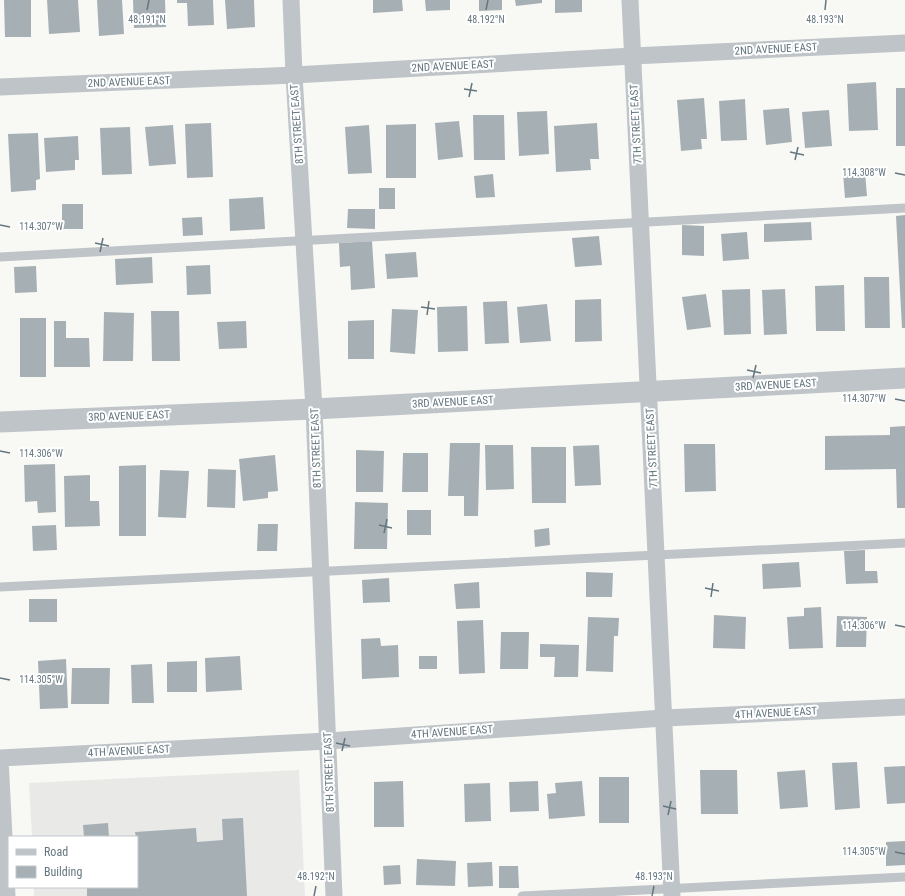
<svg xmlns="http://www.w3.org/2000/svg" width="905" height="896" font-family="'Roboto Condensed',sans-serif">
<rect width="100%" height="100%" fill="#f8f8f5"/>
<path fill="#e9e9e8" d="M299,770L305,896H34V887H137V837H32L29,783Z"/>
<g fill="#a6b0b4">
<path d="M4,0H31V37H5Z"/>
<path d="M47,0H78L80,32L49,34Z"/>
<path d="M97,0H122L124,34L99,36Z"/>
<path d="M133,0H165L166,27L134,28Z"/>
<path d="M177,0H213L214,25L188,26L187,3H177Z"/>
<path d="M225,0H254L255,27L227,29Z"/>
<path d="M373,0H402L403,11L373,13Z"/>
<path d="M425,0H450V10L426,11Z"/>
<path d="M479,0H502V10L479,11Z"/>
<path d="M515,0H542V3L516,6Z"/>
<path d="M555,0H582V12L555,13Z"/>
<path d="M876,82L878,130L849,131L847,84Z"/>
<rect x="896" y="88" width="9" height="58"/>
<path d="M704,98L707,139H701L702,149L681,151L677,100Z"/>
<path d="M745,99L747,140L721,141L719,101Z"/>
<path d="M789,108L792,142L766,145L763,110Z"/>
<path d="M829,110L832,146L805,148L802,112Z"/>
<path d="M547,111L549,154L519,156L517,112Z"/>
<path d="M473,115H504L505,160H474Z"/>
<path d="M459,121L463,157L438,160L435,123Z"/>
<path d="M211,123L213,177L187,178L185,124Z"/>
<path d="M597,123L599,159H590L591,170L556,172L554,126Z"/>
<path d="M416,124V178H386V125Z"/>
<path d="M173,125L176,164L149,166L145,127Z"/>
<path d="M369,125L372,173L348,174L345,127Z"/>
<path d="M130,127L132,174L102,175L100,128Z"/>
<path d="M38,133L40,179L36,180V190L11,192L8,134Z"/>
<path d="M78,136L79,160H75V170L46,172L44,138Z"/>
<path d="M865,172L867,196L845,198L843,173Z"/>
<path d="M493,174L495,197L476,198L474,176Z"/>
<rect x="379" y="188" width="16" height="21"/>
<path d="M263,197L265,229L230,231L229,199Z"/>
<rect x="62" y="204" width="21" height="25"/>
<path d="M348,209H375V229L347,228Z"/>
<path d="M905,215V328H902L896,216Z"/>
<path d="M202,217L203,235L183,236L182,218Z"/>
<path d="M811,222L812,240L764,242V224Z"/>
<path d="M682,225L704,226V256L682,255Z"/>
<path d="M747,232L749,259L723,261L721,234Z"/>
<path d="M599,236L602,265L575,267L572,238Z"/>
<path d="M372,241L375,288L351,290L350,266L340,267L339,243Z"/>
<path d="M416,252L418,277L387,279L385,254Z"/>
<path d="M152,257L153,283L116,285L115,259Z"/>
<path d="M210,265L211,294L187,295L186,266Z"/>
<path d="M36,266L37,292L15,293L14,267Z"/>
<path d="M864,277H889L890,328H865Z"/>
<path d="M844,285L845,331H816L815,286Z"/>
<path d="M750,289L751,334L724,335L722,290Z"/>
<path d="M785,289L787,334L764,335L762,290Z"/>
<path d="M706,294L711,327L687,330L682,297Z"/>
<path d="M601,299L602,341L575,342V300Z"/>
<path d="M507,301L509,343L485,344L483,302Z"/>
<path d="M547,304L551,341L520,343L517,307Z"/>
<path d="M467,306L468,351L438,352L437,307Z"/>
<path d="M392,309L418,310L415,354L390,352Z"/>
<path d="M151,311H179L180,361H152Z"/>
<path d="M104,312L134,313L133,361H103Z"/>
<rect x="20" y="318" width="26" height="59"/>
<path d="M374,320V359H348V321Z"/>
<path d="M54,321H66V338H89L90,367H54Z"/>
<path d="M246,321L247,348L219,349L217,322Z"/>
<path d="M905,426V508H897L896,469L825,470V436L890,435V427Z"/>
<path d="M450,443H480L478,516H464V496H448Z"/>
<path d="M684,444H715L716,491L685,492Z"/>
<path d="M485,445H513L514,489L486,490Z"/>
<path d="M599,445L601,485L575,486L573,446Z"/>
<path d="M531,447H566V503H532Z"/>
<path d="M356,450L384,451L383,492H356Z"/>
<path d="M403,453H428V492H402Z"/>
<path d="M275,455L278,491L268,492V498L243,501L239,459Z"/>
<path d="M55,464L56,512L38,513L37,501L25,502L24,465Z"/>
<path d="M146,465V536H119V466Z"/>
<path d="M208,469L236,470L235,508L207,507Z"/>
<path d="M160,470L189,471L186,518L158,517Z"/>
<path d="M90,475V501H99L100,526L65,527L64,476Z"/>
<path d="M355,502L388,503L387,549H354Z"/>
<rect x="407" y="510" width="24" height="25"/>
<path d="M258,524H278L277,551H257Z"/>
<path d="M56,525L57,550L33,551L32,526Z"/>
<path d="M549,528L550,545L535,547L534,530Z"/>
<path d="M865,550V571H877L878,583L846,584L844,551Z"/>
<path d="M799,562L801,587L763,589L762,564Z"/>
<path d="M586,572L613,573L612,597H586Z"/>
<path d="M389,578L390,602L363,603L362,580Z"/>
<path d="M479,582L480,608L456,609L454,584Z"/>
<rect x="29" y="599" width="28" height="23"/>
<path d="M821,607L823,648L789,649L787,617L804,616V608Z"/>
<path d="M714,615L746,617L745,649L713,648Z"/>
<path d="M837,616L867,617L866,647H836Z"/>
<path d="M588,617L619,618L618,636H614L613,672L586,671Z"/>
<path d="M483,620L485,673L459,674L457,621Z"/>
<path d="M501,632H529L528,669H500Z"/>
<path d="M380,638L381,646L398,645L399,677L362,679L361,639Z"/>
<path d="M540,644L579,645L578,677H554L555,657H540Z"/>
<path d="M240,656L242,690L206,692L205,658Z"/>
<rect x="419" y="656" width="18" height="13"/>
<path d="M66,659L68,708L40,709L38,661Z"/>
<path d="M197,661V692H167V662Z"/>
<path d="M152,664L154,703H132L131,665Z"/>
<path d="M72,668H110L109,704H71Z"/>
<path d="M857,762L860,808L835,810L832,763Z"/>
<path d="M905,766V803L887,804L884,767Z"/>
<path d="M700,770H737L738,814H701Z"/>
<path d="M805,770L808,807L780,809L777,772Z"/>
<rect x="599" y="777" width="30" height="46"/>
<path d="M403,781L404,827H374V782Z"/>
<path d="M538,781L539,811L510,812L509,782Z"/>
<path d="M582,781L585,816L549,819L547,794L556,793L555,783Z"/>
<path d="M490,783L491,821L465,822L464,784Z"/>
<path d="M243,818L247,896H87V887H137V837H136L135,832L196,828L197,842L223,840L222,819Z"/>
<path d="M108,823L109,837H84L83,825Z"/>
<path d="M905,841V865L886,866V842Z"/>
<path d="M417,859L456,861L455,886L416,885Z"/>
<path d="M492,862L493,886L468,887L467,863Z"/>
<path d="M400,865L401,884L384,885L383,866Z"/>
<path d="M499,866H518L519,888H499Z"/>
</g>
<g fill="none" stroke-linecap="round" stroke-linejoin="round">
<g stroke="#bec4c7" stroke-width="9">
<path d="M0,257L905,208"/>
<path d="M0,587L905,543"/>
<path d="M522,896L905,877"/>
</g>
<g stroke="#bec4c7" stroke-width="17">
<path d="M291,0L294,75L314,409L334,896"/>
<path d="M630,0L672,896"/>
<path d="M0,87L294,75L633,56L905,43"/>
<path d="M7,896L0,758L328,741L664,718L905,707"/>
</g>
<path stroke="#bec4c7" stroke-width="21" d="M0,422L314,409L905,378"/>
</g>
<path fill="none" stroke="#64767f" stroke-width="1.5" d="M147,10L149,0M486,10L488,0M825,10L826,0M464,89L477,91M469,97L472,83M790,152L804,155M795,160L798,147M895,173L905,175M0,225L10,227M95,243L109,246M100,252L103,238M421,307L435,309M427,315L429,301M747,370L761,373M753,378L756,365M895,399L905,401M0,451L10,453M379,525L392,528M384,533L387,519M705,588L719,591M711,597L713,583M895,625L905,627M0,678L10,680M336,743L350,746M342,751L345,738M663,806L676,809M668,815L671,801M895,852L905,854M314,896L316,886M652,896L654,886"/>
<g text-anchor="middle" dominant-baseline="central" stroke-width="4" stroke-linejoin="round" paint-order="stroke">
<g font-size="11" fill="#64767f" stroke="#fff">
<text transform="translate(776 49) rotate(-3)">2ND AVENUE EAST</text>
<text transform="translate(453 66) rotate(-3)">2ND AVENUE EAST</text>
<text transform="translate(129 82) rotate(-2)">2ND AVENUE EAST</text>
<text transform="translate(297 124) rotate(-94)">8TH STREET EAST</text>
<text transform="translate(636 124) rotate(-93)">7TH STREET EAST</text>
<text transform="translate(776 385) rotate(-3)">3RD AVENUE EAST</text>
<text transform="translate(453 402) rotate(-3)">3RD AVENUE EAST</text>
<text transform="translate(129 416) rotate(-2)">3RD AVENUE EAST</text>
<text transform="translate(316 448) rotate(-92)">8TH STREET EAST</text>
<text transform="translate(652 448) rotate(-93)">7TH STREET EAST</text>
<text transform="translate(776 713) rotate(-3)">4TH AVENUE EAST</text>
<text transform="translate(452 732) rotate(-4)">4TH AVENUE EAST</text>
<text transform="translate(129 751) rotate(-3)">4TH AVENUE EAST</text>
<text transform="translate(329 772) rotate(-92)">8TH STREET EAST</text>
</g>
</g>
<g font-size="10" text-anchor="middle" fill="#64767f" stroke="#fff" stroke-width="4" stroke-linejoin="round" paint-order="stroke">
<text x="147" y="23">48.191°N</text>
<text x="486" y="23">48.192°N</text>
<text x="825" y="23">48.193°N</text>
<text x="864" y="176">114.308°W</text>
<text x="41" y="230">114.307°W</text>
<text x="864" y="402">114.307°W</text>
<text x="41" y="457">114.306°W</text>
<text x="864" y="629">114.306°W</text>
<text x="41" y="683">114.305°W</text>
<text x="864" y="855">114.305°W</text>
<text x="316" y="880">48.192°N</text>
<text x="654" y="880">48.193°N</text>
</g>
<rect x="8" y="836" width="130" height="52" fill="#ffffff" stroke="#c1c8cc"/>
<rect x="16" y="849" width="20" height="6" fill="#bec4c7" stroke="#c1c8cc"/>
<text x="44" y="856" font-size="12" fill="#64767f">Road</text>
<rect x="16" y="866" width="20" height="12" fill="#a6b0b4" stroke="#c1c8cc"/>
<text x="44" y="876" font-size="12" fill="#64767f">Building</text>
</svg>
